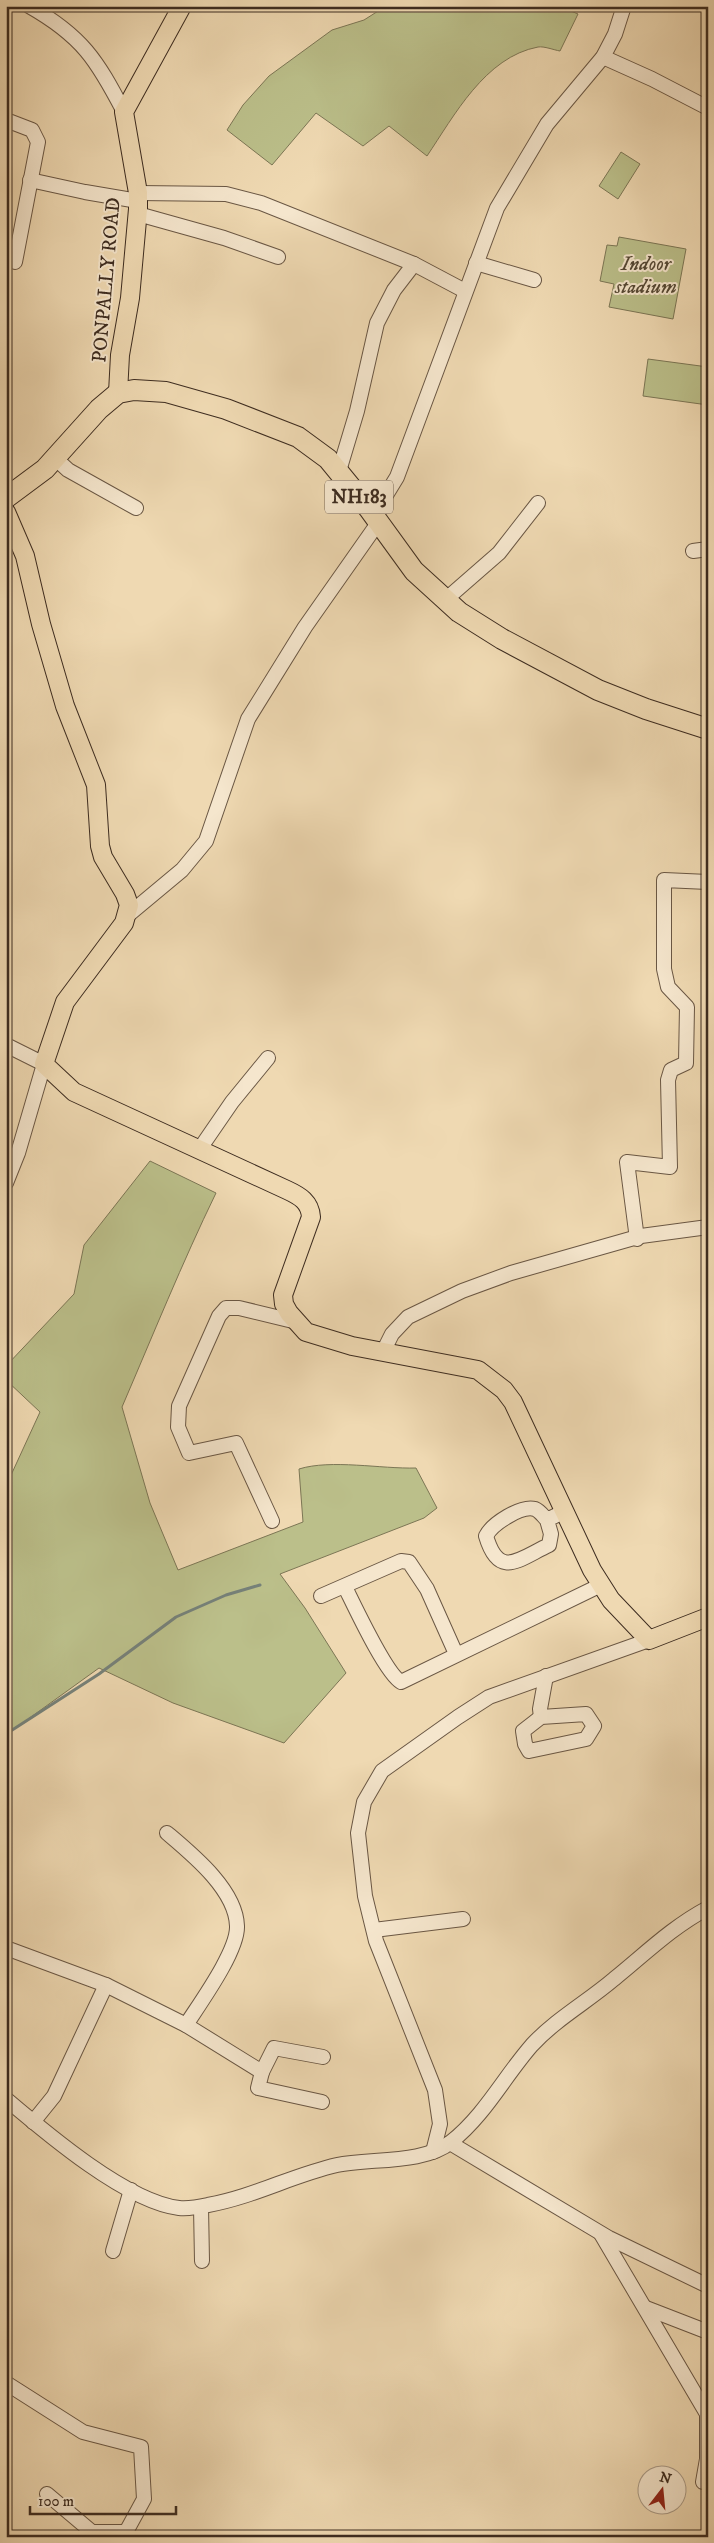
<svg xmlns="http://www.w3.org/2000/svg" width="714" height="2543" font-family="'IM FELL DW Pica',serif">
<rect width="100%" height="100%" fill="#efd9b2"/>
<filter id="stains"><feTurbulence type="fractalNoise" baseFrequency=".004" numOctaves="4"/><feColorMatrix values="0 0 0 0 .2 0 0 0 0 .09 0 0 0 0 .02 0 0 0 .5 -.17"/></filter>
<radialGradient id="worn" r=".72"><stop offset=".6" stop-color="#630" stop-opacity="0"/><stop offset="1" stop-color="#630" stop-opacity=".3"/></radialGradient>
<g fill="#bbbf8a" stroke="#7c7655">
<path d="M386,6H559L578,14L560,51C554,50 544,46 538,47C485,57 454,116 427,156L389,126L363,146L316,113L272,165L227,130L243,105L269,76L332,30L364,20Z"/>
<path d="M621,152L640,164L618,199L599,186Z"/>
<path d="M619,237L686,249L673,319L609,307L614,284L600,281L607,245L617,246Z"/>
<path d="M648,359L708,367V405L643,396Z"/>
<path d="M150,1161L216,1193C182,1263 153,1335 122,1407L150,1503L178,1570L303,1522L299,1469C331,1459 381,1469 416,1468L437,1508L424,1518L280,1574L305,1608L346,1673L284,1743L173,1703L99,1668L6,1735V1486L40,1412L6,1380V1366L74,1294L84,1245Z"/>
</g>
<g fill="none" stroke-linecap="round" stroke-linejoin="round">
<path stroke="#768179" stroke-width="3" d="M6,1734L99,1674L176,1617L226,1595L260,1585"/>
<defs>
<g id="minor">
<path d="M29,6C82,36 97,60 124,112"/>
<path d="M603,57L652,79L708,108"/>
<path d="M6,120L32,130L38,142L15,262"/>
<path d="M30,180L85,192L138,201"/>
<path d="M138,193L226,194L261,203L414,264L465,291"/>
<path d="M138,214L224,238L278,257"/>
<path d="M476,263L534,280"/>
<path d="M56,459L68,470L136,508"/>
<path d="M339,471L357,411L377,323L394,290L414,264"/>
<path d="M369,509L386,495L397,477L497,208L547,124L603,57L615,34L624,6"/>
<path d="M693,551L708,549"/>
<path d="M444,601L499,553L538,503"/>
<path d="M128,915L182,870L206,841L248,719L305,627L378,523"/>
<path d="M6,1045L44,1064L18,1153L6,1183"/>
<path d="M199,1150L232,1102L268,1058"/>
<path d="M637,1239L627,1162L670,1167L668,1080L671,1070L686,1063L687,1007L668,987L664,969V880L708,882"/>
<path d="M383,1352L392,1334L408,1317L462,1291L511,1273L641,1236L708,1227"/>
<path d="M547,1520C543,1516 540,1511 535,1509C521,1505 492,1524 486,1536C499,1580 519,1559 549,1545L551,1534L547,1520L563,1512"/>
<path d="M272,1521L236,1443L189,1453L178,1427L179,1406L219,1316L226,1308H239L297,1322"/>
<path d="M345,1587C354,1605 386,1674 401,1682L601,1585"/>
<path d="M321,1596L401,1561L409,1562L427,1589L456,1654"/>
<path d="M586,1714L594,1726L586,1739L529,1751L525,1744L523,1731L541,1717Z"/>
<path d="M541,1717L540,1709L546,1676"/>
<path d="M374,1930L463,1919"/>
<path d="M6,1948L106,1985"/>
<path d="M186,2025L262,2072L274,2048L323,2057"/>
<path d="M262,2072L258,2088L322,2102"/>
<path d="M6,2099C46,2133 127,2202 179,2208C189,2209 199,2207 208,2205C253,2197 293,2175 337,2165C371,2158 424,2164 451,2142C485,2115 504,2077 532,2045C556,2019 587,2002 614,1979C645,1954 672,1927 708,1908"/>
<path d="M33,2122L54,2096L106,1985L186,2025C200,2003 238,1951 237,1926C236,1890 193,1855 167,1833"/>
<path d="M450,2143L609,2238L708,2286"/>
<path d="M433,2152L440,2124L435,2090L376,1941L365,1896L358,1833L364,1802L382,1771L458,1717L489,1697L649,1640"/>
<path d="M201,2207L202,2261"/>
<path d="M601,2234L707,2414V2459L703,2482L708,2483"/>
<path d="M113,2251L131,2190"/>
<path d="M646,2308L708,2332"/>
<path d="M6,2383L83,2432L141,2447L144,2499L126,2532H92L47,2494"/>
</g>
<g id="major">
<path d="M118,393L120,355L130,298L138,209V193L124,112L182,6"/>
<path d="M6,512L25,556L41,624L65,706L96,785L100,846L103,857L125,894L129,905L124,923L65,1002L44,1064L74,1092L287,1190C300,1196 310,1202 311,1217L283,1295L284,1304L289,1313L306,1332L352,1346L478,1370L504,1390L513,1402L592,1570L611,1600L649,1640L708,1617"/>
</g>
<path id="highway" d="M6,498L45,469L99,409L118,393L134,390L166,392L226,409L298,437L328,459L369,509L414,571L459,612L502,639L598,690L646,709L708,729"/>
</defs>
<use href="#minor" stroke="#6a5744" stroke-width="16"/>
<use href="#major" stroke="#3d2c20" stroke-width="20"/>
<use href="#highway" stroke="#3d2c20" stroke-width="22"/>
<use href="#minor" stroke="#f5e6cd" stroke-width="14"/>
<use href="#major" stroke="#efd9b2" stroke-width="18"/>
<use href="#highway" stroke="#efd9b2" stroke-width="20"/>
</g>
<g text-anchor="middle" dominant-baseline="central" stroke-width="4" stroke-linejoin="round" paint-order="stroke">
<rect fill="#f5e6cd" stroke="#746454" stroke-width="1" x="325" y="480.5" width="68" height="33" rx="4"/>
<g font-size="19" font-weight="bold" fill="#3d2c20">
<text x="359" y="497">NH183</text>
</g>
<g font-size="20" font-style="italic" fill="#564935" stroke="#f5e6cd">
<text x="646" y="264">Indoor<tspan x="646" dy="23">stadium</tspan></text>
</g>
<g font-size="20" fill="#3d2c20" stroke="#f5e6cd">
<text transform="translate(107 280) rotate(-85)">PONPALLY ROAD</text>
</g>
</g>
<rect width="714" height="2543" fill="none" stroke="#efd9b2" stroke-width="25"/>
<rect x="8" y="8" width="699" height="2528" fill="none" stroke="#3d2c20" stroke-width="2.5"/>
<rect x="12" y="12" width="689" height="2518" fill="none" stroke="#3d2c20"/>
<g transform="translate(662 2490) rotate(16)"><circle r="24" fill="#f5e6cd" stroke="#ab9c88"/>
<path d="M0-4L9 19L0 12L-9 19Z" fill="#8f2418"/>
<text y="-8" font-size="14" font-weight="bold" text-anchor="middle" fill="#3d2c20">N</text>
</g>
<path d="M30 2506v8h146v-8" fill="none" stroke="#3d2c20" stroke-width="2.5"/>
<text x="38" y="2506" font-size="15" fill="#3d2c20" stroke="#f5e6cd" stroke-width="4" paint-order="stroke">100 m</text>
<rect width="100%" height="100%" filter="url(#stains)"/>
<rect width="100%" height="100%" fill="url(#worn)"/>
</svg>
